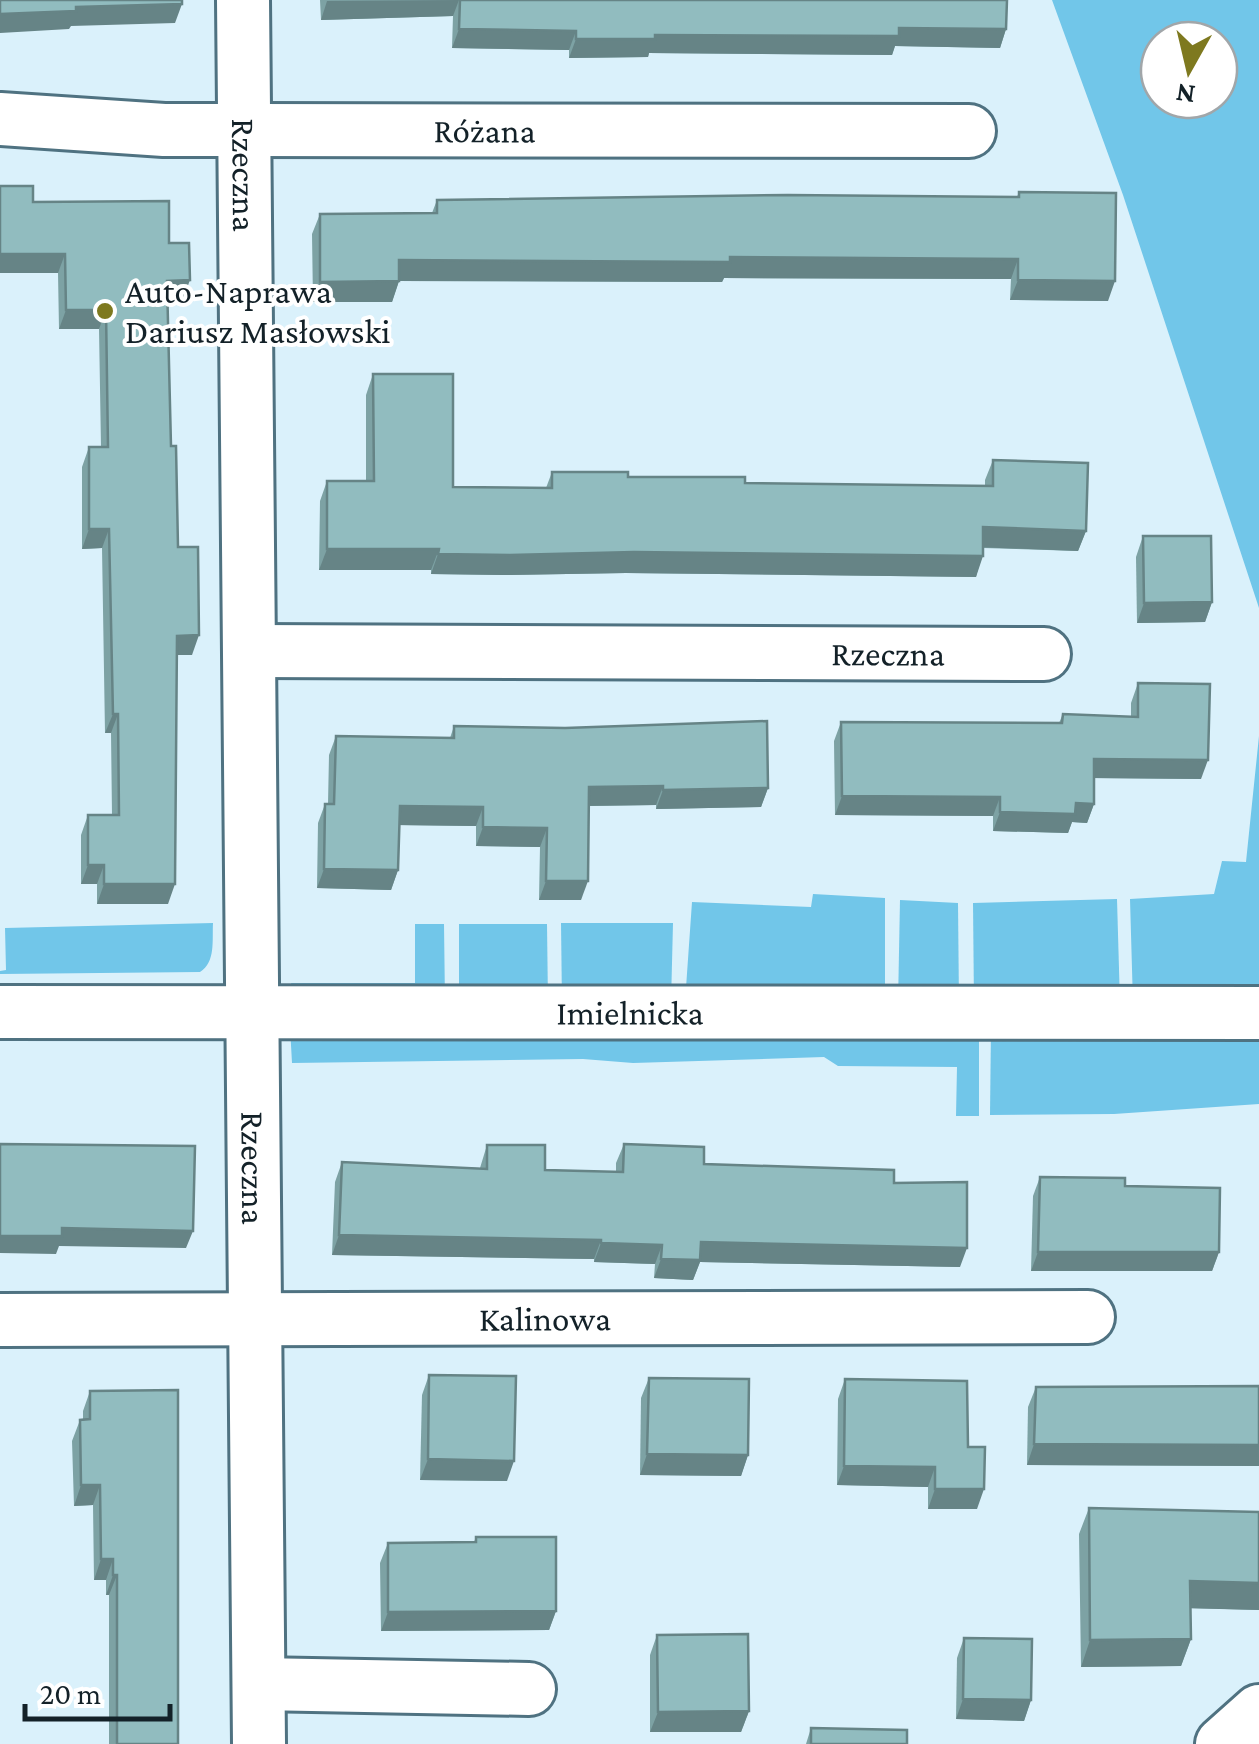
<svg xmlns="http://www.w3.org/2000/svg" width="1259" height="1744" font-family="'Crimson Pro',serif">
<rect width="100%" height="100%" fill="#daf1fb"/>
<g fill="#71c6e9" fill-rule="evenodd">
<path d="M1052,0H1259V608L1123,195ZM1159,40H1219V100H1159Z"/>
<path d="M1259,736V1001L1133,1004L1130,899L1214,894L1222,861L1246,862Z"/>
<path d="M813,894L885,898V1005L685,1002L692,902L811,907Z"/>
<path d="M1117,899L1120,1004L974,1005L973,903Z"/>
<path d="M900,900L958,903L959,1005L898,1004Z"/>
<path d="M213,923C212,940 216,962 200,972L0,974V971L6,970L5,928Z"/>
<path d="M561,923H673L671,1003L562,1004Z"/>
<path d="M415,924H444L445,1003L293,990L291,983H415Z"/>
<path d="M459,924H547L548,1004L459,1005Z"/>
<path d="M1259,1026V1104L1114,1114L990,1115L991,1028Z"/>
<path d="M290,1027L979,1028V1116H956L957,1067L838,1066L824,1057L633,1063L583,1059L292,1063Z"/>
</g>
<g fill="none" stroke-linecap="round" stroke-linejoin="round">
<defs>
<g id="street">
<path id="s1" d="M243,0L259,1744"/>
<path id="s2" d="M0,119L164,130L969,131"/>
<path id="s3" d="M250,651L1044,654"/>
<path id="s4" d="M0,1012L1259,1013"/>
<path id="s5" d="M0,1320L1088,1317"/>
<path d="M259,1684L529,1689"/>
<path d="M1222,1744L1259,1711"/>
</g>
</defs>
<use href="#street" stroke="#4f7281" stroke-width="58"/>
<use href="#street" stroke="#fff" stroke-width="52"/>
</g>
<g fill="#7da2a4">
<path d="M320,0H1007L1006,29L1000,48L895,46L892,55L649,53L648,57L569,58V50L452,48L453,16L321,20Z"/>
<path d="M0,186L33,202L169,243L183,299L167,300L171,446L178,547L192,655H177L168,904H97V884H81V835L88,815H112L111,733H105L102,548L82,549V467L89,447H101L99,329H59L58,273H0Z"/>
<path d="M1019,192L1108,301L1010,300L1011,279L724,278L722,282L399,281L392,302H313L312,234L320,214L432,213L437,200L1017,197Z"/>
<path d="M373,374L453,487L546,488L552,472L745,483L985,486V480L993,460L1086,531L1078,551L983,548L976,577L626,573L503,575L431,574V570H319L320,501L327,481H366V395Z"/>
<path d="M1143,536L1212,602L1205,622L1137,623L1136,557Z"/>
<path d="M1138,683L1201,779L1094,778V804L1087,823L1072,822L1068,833L993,831V816L835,815L834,741L841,722L1059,723L1063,714L1131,717V703Z"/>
<path d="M454,726L768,788L761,807L656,809V805L588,806L581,900H539L540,847L476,846V826L399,825L398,870L391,890L317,888L318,823L325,804H328L329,755L336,736L450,738Z"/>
<path d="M624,1144L704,1164L894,1183L960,1267L700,1262L693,1280L654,1278L655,1264L594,1262V1259L332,1255L335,1182L342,1162L480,1168L487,1145L545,1170L616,1172V1163Z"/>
<path d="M1040,1177L1219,1252L1212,1271H1031L1033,1196Z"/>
<path d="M429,1375L507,1481L420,1480L422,1395Z"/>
<path d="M649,1378L748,1455L741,1476L640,1475L641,1398Z"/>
<path d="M845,1379L968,1447L977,1509H928V1487L837,1485L838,1399Z"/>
<path d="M1259,1386V1466L1027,1465L1028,1407L1036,1387Z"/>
<path d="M90,1391L178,1744H109V1595H106V1580H94L93,1505L74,1506L72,1441L80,1420H83V1411Z"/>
<path d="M1089,1508L1259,1512V1610L1190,1608L1191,1639L1181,1666L1081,1667L1079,1534Z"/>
<path d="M476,1537L556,1611L549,1630L381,1631L380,1563L388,1543L474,1542Z"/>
<path d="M657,1635L749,1711L741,1732H650V1655Z"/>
<path d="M964,1638L1031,1700L1024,1721L956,1719L957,1658Z"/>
<path d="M811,1728L907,1744H806Z"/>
</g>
<g fill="#668486">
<path d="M459,0L453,16L321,20L327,1Z"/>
<path d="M182,4L175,23L71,26L69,29L0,33V14L76,7Z"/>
<path d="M899,28L1006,29L1000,48L895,46L892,55L649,53L648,57L569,58L576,39L655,35Z"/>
<path d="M459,29L576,31L569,50L452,48Z"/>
<path d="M0,254H65L58,273H0Z"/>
<path d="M730,257L1018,259L1011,279L724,278L722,282L392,281L399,260Z"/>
<path d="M190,280L183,299L160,300L167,281Z"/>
<path d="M1018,280L1115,281L1108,301L1010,300Z"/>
<path d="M399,281L392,302H313L320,282Z"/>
<path d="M66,310H106L99,329H59Z"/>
<path d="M983,527L1086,531L1078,551L975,547Z"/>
<path d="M89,529H109L102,548L82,549Z"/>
<path d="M327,549H439L431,570H319Z"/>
<path d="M634,552L983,556L976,577L626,573L503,575L431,574L438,554Z"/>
<path d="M1212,602L1205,622L1137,623L1144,603Z"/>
<path d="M199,635L192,655H170L177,636Z"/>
<path d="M113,714H118L111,733H105Z"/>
<path d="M1094,759L1208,760L1201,779L1088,778Z"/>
<path d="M663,786L656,805L582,806L589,787Z"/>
<path d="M768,788L761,807L656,809L663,790Z"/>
<path d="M842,796L1000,797L993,816L835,815Z"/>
<path d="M1076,803L1094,804L1087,823L1072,822L1068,833L993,831L1000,812Z"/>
<path d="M400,806L483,807L476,826L393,825Z"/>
<path d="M483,827L547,828L540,847L476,846Z"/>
<path d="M88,865H104L97,884H81Z"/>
<path d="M324,869L398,870L391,890L317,888Z"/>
<path d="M546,881H588L581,900H539Z"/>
<path d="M104,884H175L168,904H97Z"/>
<path d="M62,1228L193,1231L186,1248L59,1246L56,1254L0,1253V1236Z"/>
<path d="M339,1235L601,1240L594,1259L332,1255Z"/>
<path d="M701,1242L967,1248L960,1267L700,1262L693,1280L654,1278L661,1259Z"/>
<path d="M601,1243L662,1245L655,1264L594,1262Z"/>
<path d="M1038,1252H1219L1212,1271H1031Z"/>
<path d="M1034,1444L1259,1445V1466L1027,1465Z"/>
<path d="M647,1454L748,1455L741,1476L640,1475Z"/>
<path d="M428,1459L514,1461L507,1481L420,1480Z"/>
<path d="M844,1466L935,1467L928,1487L837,1485Z"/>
<path d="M81,1485H100L93,1505L74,1506Z"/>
<path d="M935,1489H984L977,1509H928Z"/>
<path d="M101,1559H113L106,1580H94Z"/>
<path d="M113,1575H117L109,1595H106Z"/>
<path d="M1190,1581L1259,1583V1610L1180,1608Z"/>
<path d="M556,1611L549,1630L381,1631L388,1612Z"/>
<path d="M1191,1639L1181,1666L1081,1667L1090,1640Z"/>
<path d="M963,1699L1031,1700L1024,1721L956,1719Z"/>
<path d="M749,1711L741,1732H650L658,1712Z"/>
</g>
<g fill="#91bcbf" stroke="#668486" stroke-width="2.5">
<path d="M0,0H182V4L76,7V11L0,14Z"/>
<path d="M460,0H1007L1006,29L899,28V36L655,35V39H576V31L459,29Z"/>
<path d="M0,186H33V202L169,201V243H189L190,280L167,281L171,446H176L178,547H198L199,635L177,636L175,884H104V865H88V815H119L118,714H113L109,529H89V447H108L106,310H66L65,254H0Z"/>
<path d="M1019,192L1116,193L1115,281L1018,280V259L730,257V262L399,260V281L320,282V214L437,213V200L788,195L1019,197Z"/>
<path d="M373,374H453V487L552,488V472H628V477H745V483L993,486V460L1088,463L1086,531L983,527V556L634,552L510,555L438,554L439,549H327V481H374Z"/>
<path d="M1143,536H1211L1212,602L1144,603Z"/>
<path d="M1138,683L1210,684L1208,760L1094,759V804L1076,803L1075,814L1000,812V797L842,796L841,722L1062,723L1063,714L1138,717Z"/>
<path d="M767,721L768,788L663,790V786L589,787L588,881H546L547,828L483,827V807L400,806L398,870L324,869L325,804H334L336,736L454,738V726L565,728Z"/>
<path d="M0,1144L195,1146L193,1231L62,1228V1236H0Z"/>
<path d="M624,1144L704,1147V1164L894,1170V1183L967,1182V1248L701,1242L700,1260L661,1259L662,1245L601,1243V1240L339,1235L342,1162L487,1169V1145H545V1170L623,1172Z"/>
<path d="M1040,1177L1125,1178V1186L1220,1188L1219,1252H1038Z"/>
<path d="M429,1375L516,1376L514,1461L428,1459Z"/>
<path d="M649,1378L749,1379L748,1455L647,1454Z"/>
<path d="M845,1379L967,1381L968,1447H985L984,1489H935V1467L844,1466Z"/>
<path d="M1259,1386V1445L1034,1444L1036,1387Z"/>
<path d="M178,1390V1744H117V1575H113V1559H101L100,1485H81L80,1420L90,1419V1391Z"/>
<path d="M1089,1508L1259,1512V1583L1190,1581L1191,1639L1090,1640Z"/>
<path d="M476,1537H556V1611L388,1612V1543L476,1542Z"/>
<path d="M748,1634L749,1711L658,1712L657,1635Z"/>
<path d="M964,1638L1032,1639L1031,1700L963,1699Z"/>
<path d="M811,1728L907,1730V1744H811Z"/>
</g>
<circle fill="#7e791f" stroke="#fff" stroke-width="4" cx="105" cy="311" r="10"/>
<g text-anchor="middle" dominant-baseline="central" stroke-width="8" stroke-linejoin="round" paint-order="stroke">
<g font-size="35" fill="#132128" stroke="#fff">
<text stroke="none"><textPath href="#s2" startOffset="485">Różana</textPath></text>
<text stroke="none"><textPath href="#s1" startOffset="175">Rzeczna</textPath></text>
<text stroke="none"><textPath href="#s3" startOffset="638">Rzeczna</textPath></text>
<text stroke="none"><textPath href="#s4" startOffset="630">Imielnicka</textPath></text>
<text stroke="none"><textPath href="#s1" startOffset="1168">Rzeczna</textPath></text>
<text stroke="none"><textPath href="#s5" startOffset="545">Kalinowa</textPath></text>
</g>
<g font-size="35" fill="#132128" stroke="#fff" text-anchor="start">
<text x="125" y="291">Auto-Naprawa<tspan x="125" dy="40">Dariusz Masłowski</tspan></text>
</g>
</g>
<g transform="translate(1189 70) rotate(188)"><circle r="48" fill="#ffffff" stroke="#a1a6a9" stroke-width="2.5"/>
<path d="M0-8L18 38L0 25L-18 38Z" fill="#7e791f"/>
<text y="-15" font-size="28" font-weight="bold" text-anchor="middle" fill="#132128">N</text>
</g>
<path d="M25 1704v15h145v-15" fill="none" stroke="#132128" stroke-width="5"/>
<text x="40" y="1704" font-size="30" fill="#132128" stroke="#ffffff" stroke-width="8" paint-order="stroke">20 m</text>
</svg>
